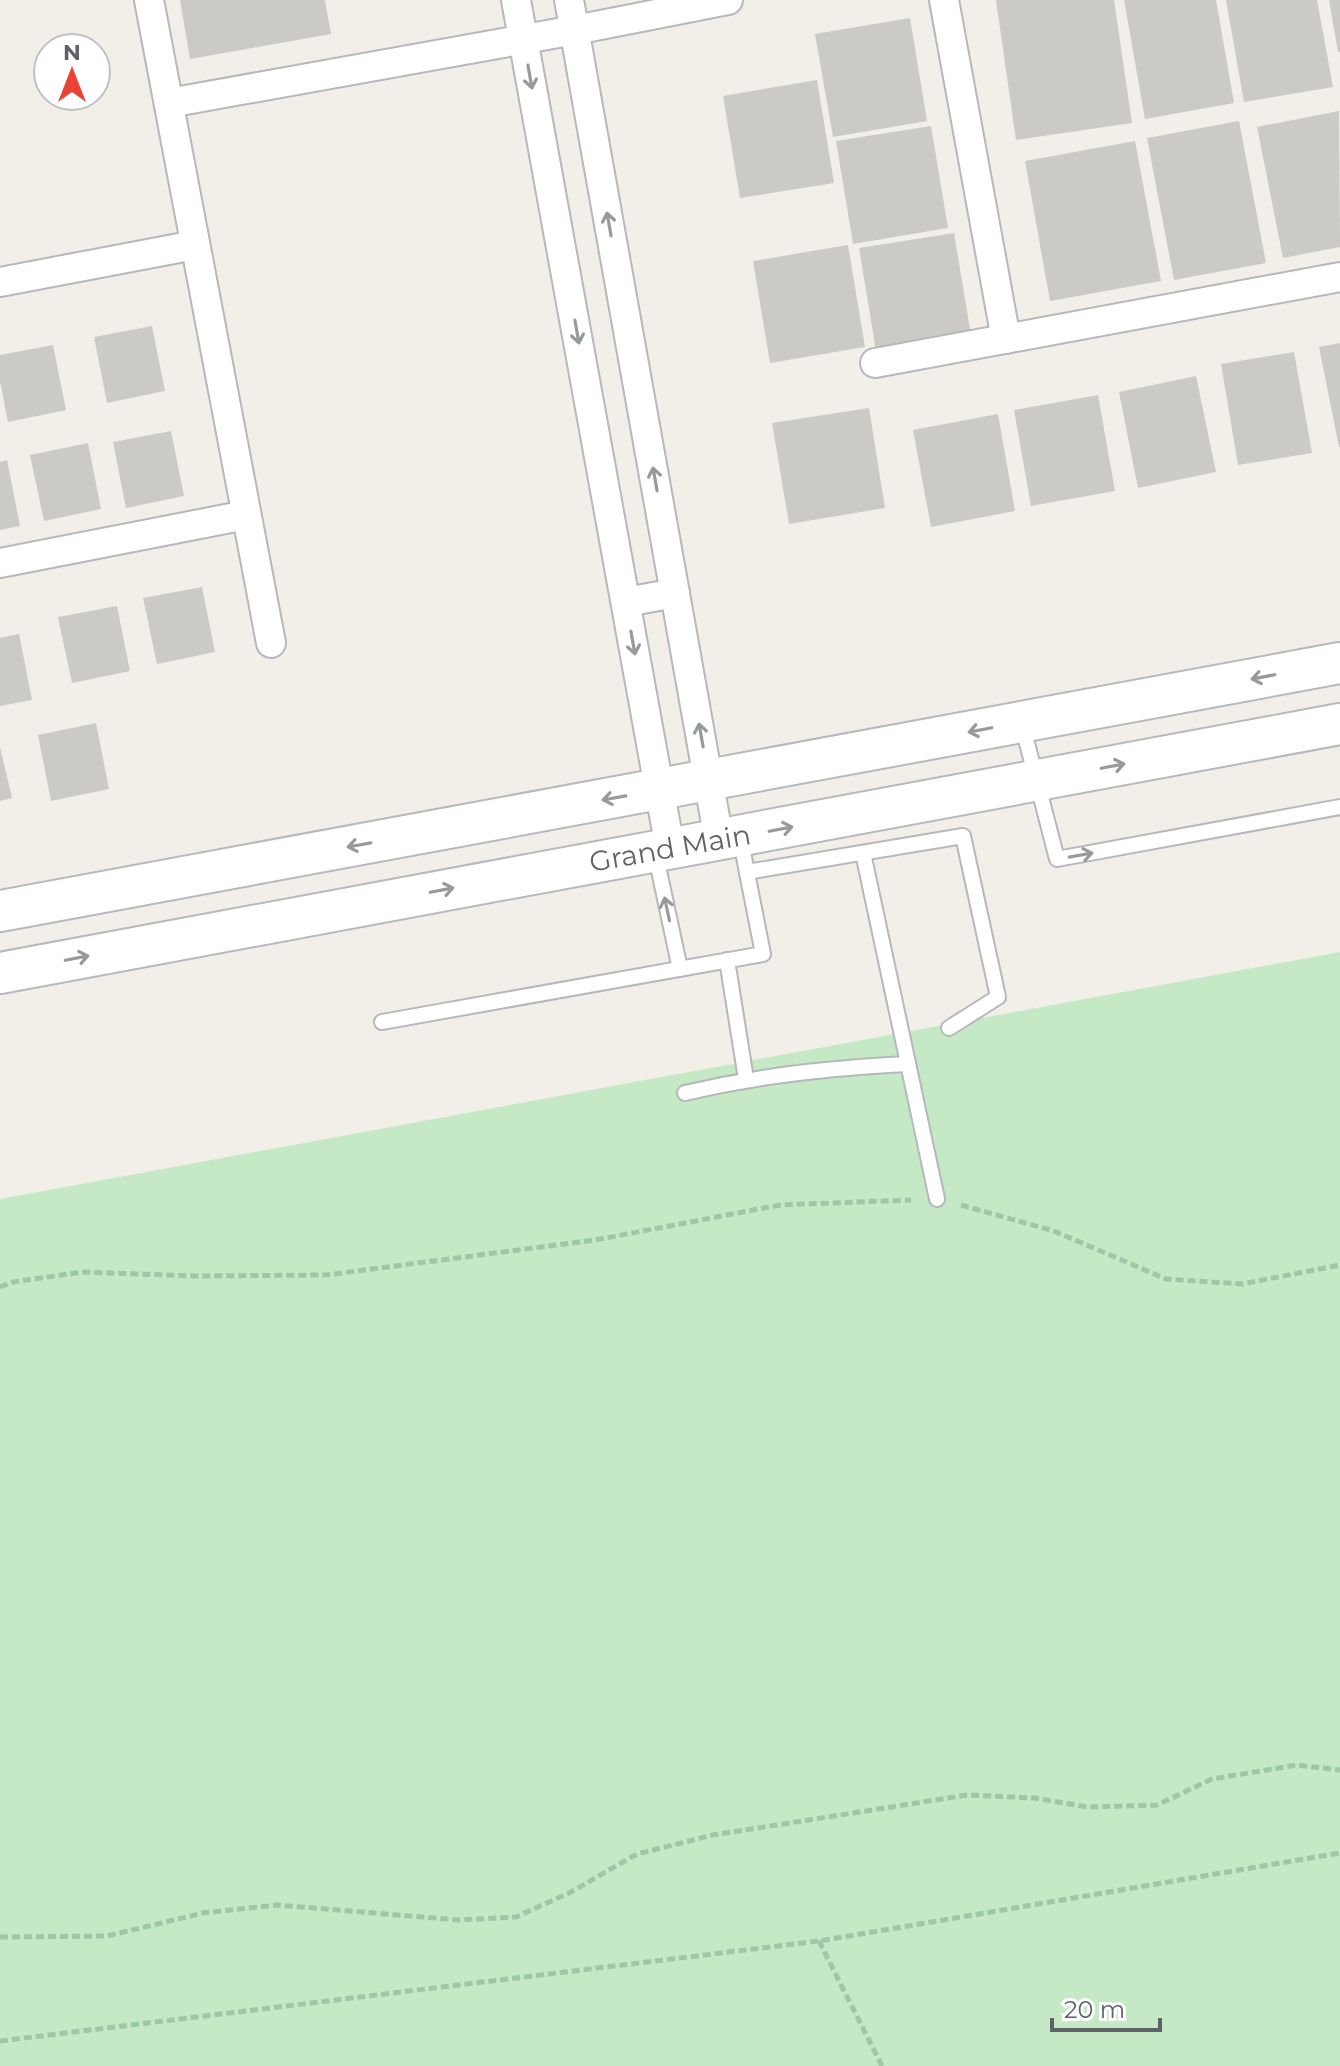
<svg xmlns="http://www.w3.org/2000/svg" width="1340" height="2066" font-family="Montserrat,sans-serif">
<rect width="100%" height="100%" fill="#f1efe8"/>
<path fill="#c5e8c5" d="M1340,952V2066H0V1199Z"/>
<g fill="#cccac5">
<path d="M180,0H325L331,34L190,59Z"/>
<path d="M996,0H1114L1132,123L1016,140Z"/>
<path d="M1124,0H1216L1234,103L1145,119Z"/>
<path d="M1226,0H1317L1333,87L1244,102Z"/>
<path d="M1329,0H1340V52H1338Z"/>
<path d="M910,18L927,121L833,137L815,34Z"/>
<path d="M817,80L834,183L740,198L723,96Z"/>
<path d="M1339,111L1340,247L1283,258L1257,127Z"/>
<path d="M1239,121L1266,263L1174,280L1147,138Z"/>
<path d="M931,126L948,228L853,244L836,141Z"/>
<path d="M1135,141L1161,281L1050,301L1025,161Z"/>
<path d="M954,233L971,335L876,351L859,248Z"/>
<path d="M848,245L865,347L770,363L753,261Z"/>
<path d="M152,326L165,391L107,403L94,337Z"/>
<path d="M1340,343V447H1339L1319,347Z"/>
<path d="M53,345L66,410L8,422L0,381V355Z"/>
<path d="M1294,352L1312,453L1238,465L1221,364Z"/>
<path d="M1196,376L1216,472L1138,488L1119,392Z"/>
<path d="M1098,395L1115,491L1031,506L1014,410Z"/>
<path d="M869,408L885,508L789,524L772,423Z"/>
<path d="M998,414L1015,511L931,527L913,430Z"/>
<path d="M171,431L184,496L126,508L113,442Z"/>
<path d="M88,443L101,509L44,521L30,455Z"/>
<path d="M7,460L20,526L0,530V462Z"/>
<path d="M202,587L215,652L157,664L143,598Z"/>
<path d="M117,606L130,671L72,683L58,617Z"/>
<path d="M19,634L32,700L0,706V638Z"/>
<path d="M96,723L109,789L51,801L38,735Z"/>
<path d="M0,747L12,798L0,801Z"/>
</g>
<g fill="none" stroke-linecap="round" stroke-linejoin="round">
<defs>
<g id="lane">
<path d="M1022,724L1057,859L1340,807"/>
<path d="M655,852L680,969"/>
<path d="M863,853L937,1199"/>
<path d="M747,872L963,836L998,997L949,1028"/>
<path d="M727,960L746,1079"/>
<path d="M382,1022L763,954L740,837"/>
<path d="M685,1093C762,1075 830,1068 908,1064"/>
</g>
<g id="street">
<path d="M149,0L271,643"/>
<path d="M516,0L670,848"/>
<path d="M569,0L719,840"/>
<path d="M944,0L1006,339"/>
<path d="M169,103L575,30L728,0"/>
<path d="M0,282L195,245"/>
<path d="M875,363L1340,277"/>
<path d="M0,563L246,515"/>
<path d="M626,602L675,593"/>
</g>
<g id="secondary">
<path d="M0,911L1340,663"/>
<path d="M0,973L1340,724"/>
</g>
</defs>
<use href="#lane" stroke="#b5b8bc" stroke-width="18"/>
<use href="#street" stroke="#b5b8bc" stroke-width="32"/>
<use href="#secondary" stroke="#b6babf" stroke-width="44"/>
<g stroke="#9cc7a9" stroke-width="5" stroke-dasharray="8 4" stroke-linecap="butt">
<path d="M961,1205L1054,1231L1166,1279L1242,1284L1340,1265"/>
<path d="M0,1287L13,1282L82,1272L194,1276L326,1275L595,1240L780,1205L911,1200"/>
<path d="M0,1937L107,1936L203,1913L277,1905L459,1920L516,1917L569,1893L637,1854L713,1835L967,1795L1035,1798L1087,1807L1157,1805L1212,1779L1297,1765L1340,1770"/>
<path d="M819,1941L882,2066"/>
<path d="M0,2041L819,1941L1340,1853"/>
</g>
<use href="#lane" stroke="#fff" stroke-width="14"/>
<use href="#street" stroke="#fff" stroke-width="28"/>
<use href="#secondary" stroke="#fff" stroke-width="40"/>
</g>
<defs><path id="oneway-shaft" d="M-6 0H5M1.5-3L5.5 0L1.5 3" fill="none" stroke-width="1.6" stroke-linecap="round" stroke-linejoin="round" transform="scale(2)"/></defs>
<g stroke="#979a9d">
<use href="#oneway-shaft" transform="translate(530 77) rotate(80)"/>
<use href="#oneway-shaft" transform="translate(609 224) rotate(-100)"/>
<use href="#oneway-shaft" transform="translate(577 332) rotate(80)"/>
<use href="#oneway-shaft" transform="translate(655 479) rotate(-100)"/>
<use href="#oneway-shaft" transform="translate(633 643) rotate(80)"/>
<use href="#oneway-shaft" transform="translate(1263 677) rotate(169)"/>
<use href="#oneway-shaft" transform="translate(980 730) rotate(169)"/>
<use href="#oneway-shaft" transform="translate(701 735) rotate(-100)"/>
<use href="#oneway-shaft" transform="translate(1113 766) rotate(-11)"/>
<use href="#oneway-shaft" transform="translate(614 798) rotate(170)"/>
<use href="#oneway-shaft" transform="translate(781 829) rotate(-11)"/>
<use href="#oneway-shaft" transform="translate(359 845) rotate(170)"/>
<use href="#oneway-shaft" transform="translate(1081 855) rotate(-10)"/>
<use href="#oneway-shaft" transform="translate(442 890) rotate(-11)"/>
<use href="#oneway-shaft" transform="translate(667 909) rotate(-102)"/>
<use href="#oneway-shaft" transform="translate(77 958) rotate(-11)"/>
</g>
<g text-anchor="middle" dominant-baseline="central" stroke-width="6" stroke-linejoin="round" paint-order="stroke">
<g font-size="28" fill="#5f6368" stroke="#fff">
<text transform="translate(670 848) rotate(-10)">Grand Main</text>
</g>
</g>
<g transform="translate(72 72)"><circle r="38" fill="#ffffff" stroke="#bfc1c3" stroke-width="2"/>
<path d="M0-6L14 30L0 20L-14 30Z" fill="#ea4335"/>
<text y="-12" font-size="22" font-weight="bold" text-anchor="middle" fill="#5f6368">N</text>
</g>
<path d="M1052 2018v12h108v-12" fill="none" stroke="#5f6368" stroke-width="4"/>
<text x="1064" y="2018" font-size="24" fill="#5f6368" stroke="#ffffff" stroke-width="6" paint-order="stroke">20 m</text>
</svg>
